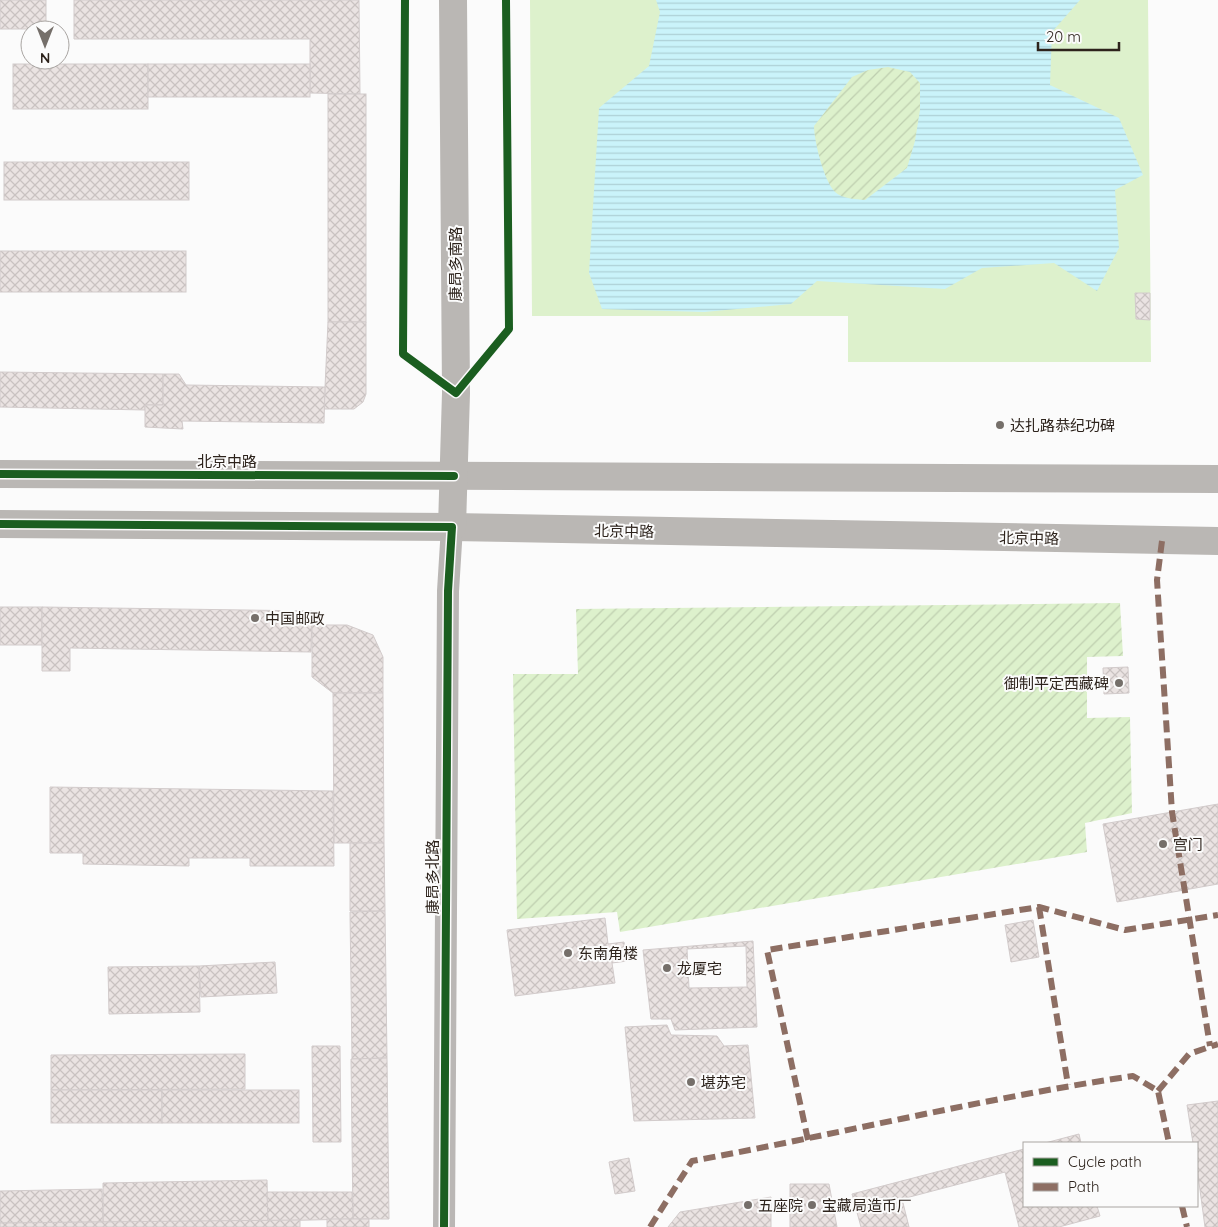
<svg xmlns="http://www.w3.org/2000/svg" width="1218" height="1227" font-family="Quicksand,'Noto Sans SC',sans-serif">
<defs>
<pattern id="garden-furrows" width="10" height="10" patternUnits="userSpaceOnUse" patternTransform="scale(1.25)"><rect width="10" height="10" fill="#ddf1cc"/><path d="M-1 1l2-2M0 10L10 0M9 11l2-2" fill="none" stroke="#beceaf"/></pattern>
<pattern id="water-rules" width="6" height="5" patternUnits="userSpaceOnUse" patternTransform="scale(1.25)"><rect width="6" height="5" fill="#caf3fa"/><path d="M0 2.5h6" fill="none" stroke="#aed0d6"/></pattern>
<pattern id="building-cross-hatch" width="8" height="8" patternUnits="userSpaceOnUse" patternTransform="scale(1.25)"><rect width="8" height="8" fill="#eae3e2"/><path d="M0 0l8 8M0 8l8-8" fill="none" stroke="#c9c2c1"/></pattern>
</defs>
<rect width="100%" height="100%" fill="#fbfbfb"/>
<path fill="#ddf1cc" d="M530,0H1148L1151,362H848V316H532Z"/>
<g fill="url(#garden-furrows)">
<path d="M888,67L910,72L920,83V110L915,141L907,168L865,200C855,199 842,199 835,192C823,181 814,141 814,126L852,77L868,70Z"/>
<path d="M1120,603L1123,656L1087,657V718L1130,717L1132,813L1085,823L1087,852L620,932L617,912L517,919L513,674H578L576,609Z"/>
</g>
<path fill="url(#water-rules)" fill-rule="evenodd" d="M656,0H1080L1052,32L1050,85L1119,118L1143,175L1115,190L1119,248L1097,291L1054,263L982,268L945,289L817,281L791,304L704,312L602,309L589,273L599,108L649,66L660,12ZM888,67L910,72L920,83V110L915,141L907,168L865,200C856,199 842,199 835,192C824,181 814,141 814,126L852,77L868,70Z"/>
<g fill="url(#building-cross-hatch)" stroke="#d2cbcb" fill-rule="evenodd">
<rect x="0" y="0" width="46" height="29"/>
<path d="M74,0H359L360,94L310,93V39H74Z"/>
<rect x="13" y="64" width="135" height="45"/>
<rect x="148" y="64" width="162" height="33"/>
<rect x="328" y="94" width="38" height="228"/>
<rect x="4" y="162" width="185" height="38"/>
<rect x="0" y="251" width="186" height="41"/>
<path d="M1135,293H1150V320L1136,319Z"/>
<path d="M328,322H366V394L363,402L354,409H324Z"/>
<path d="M0,372L163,374V405H145V410L0,407Z"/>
<path d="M163,374H179L186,385L325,387L324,423L182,421L183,429L145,427V405H163Z"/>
<rect x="0" y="607" width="42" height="38"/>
<path d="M42,607L312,611L311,652L70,648V671H42Z"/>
<path d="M312,625H347L373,635L383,657V693H333L312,677Z"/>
<path d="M1128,667L1129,693L1104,694L1103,668Z"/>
<path d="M333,693H383L384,843H334Z"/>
<path d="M50,787L333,791L334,866H250V858H189V866L83,864V853H50Z"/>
<path d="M1218,804V884L1117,902L1103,824Z"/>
<path d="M350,843H384L385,911H350Z"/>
<path d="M385,911L387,1058L352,1059L350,912Z"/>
<path d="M605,918L608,944L624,942L627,961L612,963L615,983L515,996L507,930Z"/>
<path d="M1033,920L1039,957L1011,962L1005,925Z"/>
<path d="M753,941L757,1027L675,1030L671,1019H651L643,950ZM746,946L747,987L689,988L687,949Z"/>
<path d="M275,962L277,993L201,997L199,966Z"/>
<path d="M199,966L200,1012L109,1014L108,967Z"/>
<path d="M667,1025L671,1035L717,1036L724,1046L748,1045L755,1118L634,1121L625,1027Z"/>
<path d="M312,1046H340L341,1142H313Z"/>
<path d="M245,1054V1089L51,1090V1055Z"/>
<path d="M387,1058L389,1219H353L351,1059Z"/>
<rect x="51" y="1090" width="111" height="33"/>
<rect x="162" y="1090" width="137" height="33"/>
<path d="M1218,1101V1227H1205L1197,1168V1143H1193L1187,1105Z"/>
<path d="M1079,1134L1081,1143H1045Z"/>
<path d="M1024,1149V1206H1097L1100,1216L1059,1227H1019L1005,1172L902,1199L909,1227H861L852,1194Z"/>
<path d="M629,1158L635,1191L615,1194L609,1162Z"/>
<path d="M267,1180L268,1221L103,1222V1183Z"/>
<path d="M790,1184H829L837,1227H790Z"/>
<path d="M102,1189L103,1222L0,1223V1191Z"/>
<path d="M267,1192H352L353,1219L268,1221Z"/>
<path d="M771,1197V1227H668L680,1212Z"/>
<rect x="327" y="1219" width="42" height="8"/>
<path d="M300,1220V1227H0V1223Z"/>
</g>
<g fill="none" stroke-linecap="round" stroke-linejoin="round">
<path stroke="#bab7b5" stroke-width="22" d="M444,1227L448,591L452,527"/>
<g stroke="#bab7b4" stroke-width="28">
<path d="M0,474L1218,479"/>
<path d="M0,524L452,527L1218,541"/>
<path d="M452,527L456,393L453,0"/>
</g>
<g stroke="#8d6e63" stroke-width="6" stroke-dasharray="12 6" stroke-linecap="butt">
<path d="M1162,541L1157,580L1172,812L1210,1046"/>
<path d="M1039,907L1068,1085"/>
<path d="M1158,1091L1189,1054L1218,1044"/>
<path d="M808,1140L767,950L1039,907L1125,930L1218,915"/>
<path d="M1182,1206L1187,1227"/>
<path d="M650,1227L692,1161C839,1134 985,1098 1133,1076L1158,1091L1169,1143"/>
</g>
<defs>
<g id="cycleway">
<path d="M405,0L403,354L456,393L509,329L506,0"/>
<path d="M0,474L454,476"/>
<path d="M0,524L452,527L448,591L444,1227"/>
</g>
</defs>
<use href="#cycleway" stroke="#fbfbfb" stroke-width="11"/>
<use href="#cycleway" stroke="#1b5e20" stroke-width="8"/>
</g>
<g fill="#756f6a" stroke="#fbfbfb" stroke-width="2">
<circle cx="1000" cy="425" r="5"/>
<circle cx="255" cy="618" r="5"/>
<circle cx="1119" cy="683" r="5"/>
<circle cx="1163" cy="844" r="5"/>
<circle cx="568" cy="953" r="5"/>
<circle cx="667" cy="968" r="5"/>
<circle cx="691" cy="1082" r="5"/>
<circle cx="748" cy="1205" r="5"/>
<circle cx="812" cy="1205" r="5"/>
</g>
<g text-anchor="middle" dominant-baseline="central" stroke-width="4" stroke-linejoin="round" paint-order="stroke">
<g font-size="15" fill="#2d231c" stroke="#fbfbfb">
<text transform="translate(455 264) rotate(-90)">康昂多南路</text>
<text x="227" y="461">北京中路</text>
<text transform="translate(624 531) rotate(1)">北京中路</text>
<text transform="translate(1029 538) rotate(1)">北京中路</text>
<text transform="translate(432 877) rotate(-90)">康昂多北路</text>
</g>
<g font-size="15" fill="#2d231c" stroke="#fbfbfb" text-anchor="start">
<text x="1010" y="425">达扎路恭纪功碑</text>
<text x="265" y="618">中国邮政</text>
<text x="1109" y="683" text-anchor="end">御制平定西藏碑</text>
<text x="1173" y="844">宫门</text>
<text x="578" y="953">东南角楼</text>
<text x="677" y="968">龙厦宅</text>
<text x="701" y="1082">堪苏宅</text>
<text x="758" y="1205">五座院</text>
<text x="822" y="1205">宝藏局造币厂</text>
</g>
</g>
<rect x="1023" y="1142" width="175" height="65" fill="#fbfbfb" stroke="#a9a5a2"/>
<rect x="1033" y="1158" width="25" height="8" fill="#1b5e20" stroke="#a9a5a2"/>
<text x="1068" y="1167" font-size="15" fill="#2d231c">Cycle path</text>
<rect x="1033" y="1183" width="25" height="8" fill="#8d6e63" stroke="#a9a5a2"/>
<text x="1068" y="1192" font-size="15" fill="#2d231c">Path</text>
<g transform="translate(45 45) rotate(180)"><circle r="24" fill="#fbfbfb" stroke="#a9a5a2"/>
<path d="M0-4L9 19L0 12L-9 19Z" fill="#756f6a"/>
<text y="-8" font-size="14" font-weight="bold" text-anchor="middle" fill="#2d231c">N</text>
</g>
<path d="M1038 42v8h81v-8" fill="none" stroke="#2d231c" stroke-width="2.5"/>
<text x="1046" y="42" font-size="15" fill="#2d231c" stroke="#fbfbfb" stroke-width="4" paint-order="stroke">20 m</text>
</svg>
